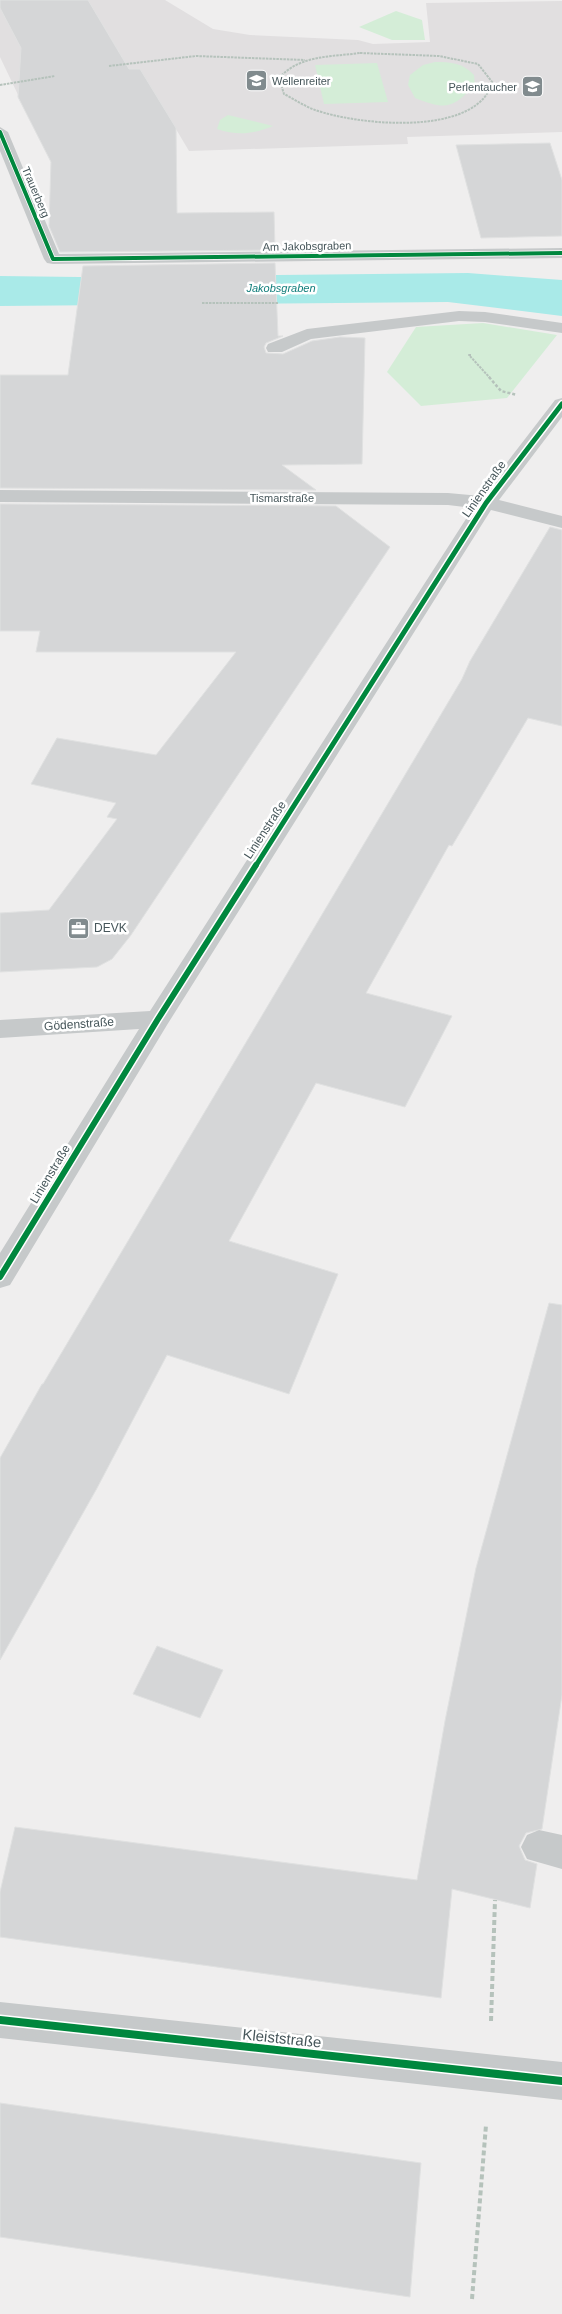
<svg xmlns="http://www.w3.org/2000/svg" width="562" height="2314" font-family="Helvetica,sans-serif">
<rect width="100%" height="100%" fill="#efeeee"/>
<path fill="#e1dfe0" d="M0,0H165L213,29L250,35L358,40L373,44L430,42L426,3L562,1V132L407,137L408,144L189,151L170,119L87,115L31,122L0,57Z"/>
<g fill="#d4edd7">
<path d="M396,11L422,20L425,40H392L359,27Z"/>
<path d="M435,62C451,62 463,63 474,75L475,85C452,109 446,110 415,98L408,85L410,75L423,65Z"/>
<path d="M377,63L388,102L324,104L315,65Z"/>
<path d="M228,115L273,126C253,134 238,136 217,129L220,120Z"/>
<path d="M483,323L557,335L507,398L421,406L387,372L416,327Z"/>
</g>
<path fill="#a9eae8" d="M468,273L562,280V316L448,302L0,306V276L79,277Z"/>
<g fill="#d5d6d7" stroke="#e0e1e1">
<path d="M0,0H88L129,69H140L176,128L177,213L274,212L275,250L60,252L49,226L51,162L18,97L21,48L0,8Z"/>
<path d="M550,143L562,180V236L481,238L456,145Z"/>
<path d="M275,263L278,336H283L266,343L264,347L266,353L283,354L312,341L340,337L365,338L362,464L282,465L316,490L0,488V375H68L83,266Z"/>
<path d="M0,504L336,506L390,547L131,935L112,959L97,967L0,972V913L49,910L117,819L107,817L116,803L31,784L57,738L156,755L236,652H36L40,631H0Z"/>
<path d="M550,527L562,530V726L528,718L452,846L449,845L366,993L452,1016L405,1107L316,1083L229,1241L338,1274L289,1394L167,1355L96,1490L0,1660V1458L42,1384H43L462,679L470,661Z"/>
<path d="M549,1303L562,1305V1695L542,1829L526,1833L519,1846L525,1860L537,1864L530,1908L452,1889L441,1998L0,1937V1892L15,1827L417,1880L445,1721L476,1568Z"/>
<path d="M157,1646L223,1670L200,1718L133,1694Z"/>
<path d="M0,2103L421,2163L410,2297L0,2237Z"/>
</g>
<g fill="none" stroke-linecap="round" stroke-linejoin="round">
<g stroke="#b5c2bb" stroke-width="2" stroke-dasharray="2.5 1" stroke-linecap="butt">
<path d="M360,53L439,56L478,64L493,83C490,88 487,95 483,99C450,134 356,124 315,110C304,106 294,99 284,94L279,78C300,55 330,57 360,53Z"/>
<path d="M109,66L196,56L305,60"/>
<path d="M0,85L55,76"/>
<path d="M202,303H279"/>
<path d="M471,355H469L490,378"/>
</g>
<path stroke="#b5c2bb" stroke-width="2.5" stroke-dasharray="3 2" stroke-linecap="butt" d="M489,377L501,391L517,395"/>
<g stroke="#b5c2bb" stroke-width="4" stroke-dasharray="5 3" stroke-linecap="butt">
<path d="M491,2021L495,1900"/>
<path d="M472,2299L486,2125"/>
</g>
<g fill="#c6c9ca" fill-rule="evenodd">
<path d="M459,311L485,312L562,323V333L485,322L459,321L311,339L282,352H268L266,348L268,344L307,329Z"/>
<path d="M539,1830L562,1835V1869L527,1859L521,1847L527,1835Z"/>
</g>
<g fill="#c6c9ca" fill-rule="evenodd">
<path d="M0,127L8,132L59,254L562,248V258L53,264L47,263L44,259L0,151Z"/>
<path d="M562,398V417L499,500L562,516V528L491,510L167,1025L10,1285L0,1288V1253L139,1029L0,1038V1020L150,1011L473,508L448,505L0,502V490L448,493L481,496L555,400Z"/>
<path d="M0,2002L562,2062V2100L0,2038Z"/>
</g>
<defs>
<path id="cycleway-far3" d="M0,132L53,259L562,253"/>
<path id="cycleway-far2" d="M255,867L486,503L562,404"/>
<path id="cycleway-far1" d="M0,1277L158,1019L256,865"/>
<path id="cycleway" d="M0,2020L562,2081"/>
</defs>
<use href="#cycleway-far3" stroke="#fff" stroke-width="5.5"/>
<use href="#cycleway-far2" stroke="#fff" stroke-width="8"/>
<use href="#cycleway-far1" stroke="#fff" stroke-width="9"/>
<use href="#cycleway" stroke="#fff" stroke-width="11"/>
<use href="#cycleway-far3" stroke="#00873e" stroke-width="4"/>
<use href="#cycleway-far2" stroke="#00873e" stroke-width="5"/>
<use href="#cycleway-far1" stroke="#00873e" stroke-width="6"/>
<use href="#cycleway" stroke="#00873e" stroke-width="8"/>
</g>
<defs>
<symbol id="school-square" viewBox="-11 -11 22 22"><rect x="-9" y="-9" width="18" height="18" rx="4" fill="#818b8e" stroke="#fff"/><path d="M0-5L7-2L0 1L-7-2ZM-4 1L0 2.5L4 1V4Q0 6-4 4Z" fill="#fff"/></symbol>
<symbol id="office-square" viewBox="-11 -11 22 22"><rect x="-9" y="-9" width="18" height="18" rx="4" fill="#818b8e" stroke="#fff"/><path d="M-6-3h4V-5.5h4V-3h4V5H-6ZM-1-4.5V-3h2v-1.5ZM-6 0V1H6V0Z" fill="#fff"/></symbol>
</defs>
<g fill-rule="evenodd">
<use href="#school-square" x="244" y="68" width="25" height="25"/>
<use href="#school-square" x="520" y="74" width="25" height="25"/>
<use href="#office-square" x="66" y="916" width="25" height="25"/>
</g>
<g text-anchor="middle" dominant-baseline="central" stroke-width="5" stroke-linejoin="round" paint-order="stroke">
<g font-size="11" fill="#46565a" stroke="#fff" text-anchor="start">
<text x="272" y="81">Wellenreiter</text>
<text x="517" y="87" text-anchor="end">Perlentaucher</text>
</g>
<g font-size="11" fill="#46565a" stroke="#fff">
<text transform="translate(36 192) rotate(67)">Trauerberg</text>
<text transform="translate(307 246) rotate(-1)">Am Jakobsgraben</text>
<text x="282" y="498">Tismarstraße</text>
</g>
<g font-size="11" font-style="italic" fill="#117e7b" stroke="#fff">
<text x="281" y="288">Jakobsgraben</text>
</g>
<g font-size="12" fill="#46565a" stroke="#fff">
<text transform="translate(484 489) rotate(-55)">Linienstraße</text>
<text transform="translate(265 830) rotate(-57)">Linienstraße</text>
<text transform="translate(79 1024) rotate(-4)">Gödenstraße</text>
<text transform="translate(50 1174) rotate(-59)">Linienstraße</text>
</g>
<g font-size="12" fill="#46565a" stroke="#fff" text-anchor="start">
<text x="94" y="928">DEVK</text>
</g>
<g font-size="15" fill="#46565a" stroke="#fff">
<text transform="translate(282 2038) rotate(6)">Kleiststraße</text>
</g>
</g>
</svg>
